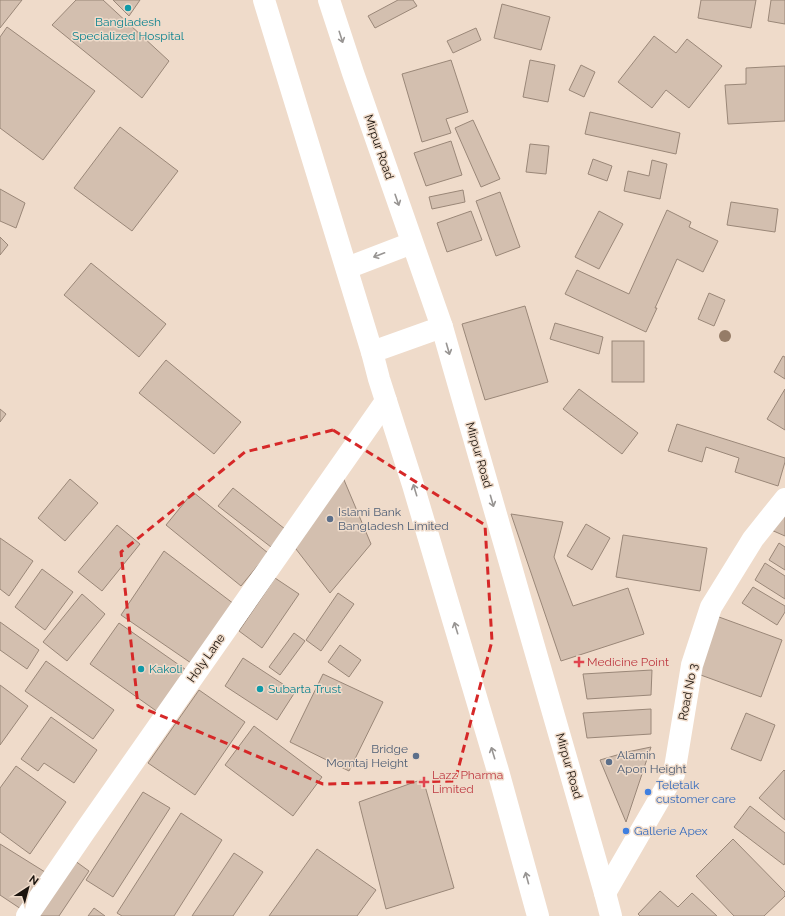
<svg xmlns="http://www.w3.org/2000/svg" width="785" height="916" font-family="Raleway,sans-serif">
<rect width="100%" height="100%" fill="#efdbca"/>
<g fill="#d3bfaf" stroke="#9a8778">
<path d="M0,0H22L0,28Z"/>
<path d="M76,0H103L169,61L142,98L52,25Z"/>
<path d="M113,0H140L129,16Z"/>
<path d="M398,0H413L417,6L375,28L368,16Z"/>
<path d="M701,0H756L751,28L698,18Z"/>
<path d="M771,0H785V24L768,21Z"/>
<path d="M502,4L550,17L541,50L494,38Z"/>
<path d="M7,27L95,91L43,160L0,128V37Z"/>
<path d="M476,28L481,40L453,53L447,41Z"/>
<path d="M654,36L676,53L687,39L722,66L689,108L666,90L652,108L618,82Z"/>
<path d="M451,60L468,112L446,119L451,133L422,142L402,74Z"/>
<path d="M530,60L555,65L548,102L523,97Z"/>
<path d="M581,65L595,72L584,97L569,90Z"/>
<path d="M785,66V121L728,124L725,85L746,84V68Z"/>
<path d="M590,112L680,133L676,154L585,134Z"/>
<path d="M473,120L500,179L481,187L455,128Z"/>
<path d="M120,127L178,171L132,231L74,188Z"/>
<path d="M451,141L462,175L426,186L414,153Z"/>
<path d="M530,144L549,146L546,174L526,172Z"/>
<path d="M593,159L612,166L607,181L588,174Z"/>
<path d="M652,160L667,164L660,199L624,191L628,171L649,176Z"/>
<path d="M0,189L25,203L16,228L0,221Z"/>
<path d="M463,190L465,202L432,209L429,197Z"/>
<path d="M500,192L520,247L496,256L476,201Z"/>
<path d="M731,202L778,209L775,232L727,225Z"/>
<path d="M667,210L691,222L689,227L718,241L703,272L677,259L655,308H657L646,332L565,294L577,270L629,294Z"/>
<path d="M471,211L482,240L447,252L437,223Z"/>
<path d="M599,211L623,224L599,269L575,257Z"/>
<path d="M0,237L8,245L0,255Z"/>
<path d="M91,263L166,324L139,357L64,295Z"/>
<path d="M709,293L725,300L714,326L698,319Z"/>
<path d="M525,306L548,382L485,400L462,324Z"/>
<path d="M555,323L603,337L599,354L550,339Z"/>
<rect x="612" y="341" width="32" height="41"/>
<path d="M783,356L785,357V379L774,372Z"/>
<path d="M166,360L241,422L214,454L139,393Z"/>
<path d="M579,389L638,433L622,454L563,409Z"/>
<path d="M785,389V430L767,419Z"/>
<path d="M0,409L6,414L0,422Z"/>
<path d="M677,424L785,458V462L778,486L735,472L739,458L706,447L702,462L668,451Z"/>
<path d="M339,468L371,544L330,593L289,540Z"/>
<path d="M70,479L98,503L65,541L38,518Z"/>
<path d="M233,488L285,529L271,547L218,506Z"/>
<path d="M193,492L268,553L241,586L166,525Z"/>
<path d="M785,511V536L769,529Z"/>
<path d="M511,514L563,522L554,557L573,606L628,588L644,634L561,661Z"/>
<path d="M586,524L610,538L592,570L567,556Z"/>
<path d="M117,525L140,544L102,591L78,572Z"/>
<path d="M623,535L707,548L700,591L616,577Z"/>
<path d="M0,538L33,561L9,596L0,589Z"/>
<path d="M779,543L785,547V570L769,560Z"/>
<path d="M164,551L234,604L191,663L121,615Z"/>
<path d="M765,563L785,576V599L755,580Z"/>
<path d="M42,569L73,592L45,630L15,607Z"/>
<path d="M275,578L299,594L262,648L239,631Z"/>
<path d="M753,587L785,606V612L777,625L742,603Z"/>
<path d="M338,593L354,604L321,651L306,640Z"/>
<path d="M82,594L105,614L67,661L43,642Z"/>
<path d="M708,613L782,640L761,697L687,670Z"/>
<path d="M0,622L39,650L27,669L0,650Z"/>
<path d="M119,623L192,674L162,715L90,664Z"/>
<path d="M294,633L305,641L280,675L269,667Z"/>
<path d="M340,645L361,660L349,677L328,662Z"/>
<path d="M243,658L295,692L277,720L225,686Z"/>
<path d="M46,661L114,710L93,739L25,691Z"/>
<path d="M652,670L651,695L587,699L583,674Z"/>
<path d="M323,674L383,702L349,771L290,742Z"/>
<path d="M0,685L28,706L0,745Z"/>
<path d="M199,690L245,722L195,795L148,763Z"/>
<path d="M651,709V734L587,738L583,713Z"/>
<path d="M746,713L775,725L761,761L731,749Z"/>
<path d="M51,717L97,750L74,783L44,763L38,771L21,759Z"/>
<path d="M254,726L322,777L293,816L225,765Z"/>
<path d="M651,747L626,822L600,760L627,752Z"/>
<path d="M16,766L66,802L30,854L0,832V788Z"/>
<path d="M784,770L785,771V820L759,798Z"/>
<path d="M423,779L454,888L386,909L359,802Z"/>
<path d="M143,792L170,808L113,897L86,880Z"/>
<path d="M750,806L785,833V863L784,865L734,827Z"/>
<path d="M181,813L222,840L174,916H122L117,913Z"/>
<path d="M733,839L785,892V896L764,916H734L696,876Z"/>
<path d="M0,844L45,872L21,909L0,895Z"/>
<path d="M317,849L376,890L357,916H269Z"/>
<path d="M234,853L263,872L233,916H192Z"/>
<path d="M71,858L89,871L59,916H38Z"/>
<path d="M660,891L678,907L692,893L717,916H640L638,914Z"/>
<path d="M94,908L105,916H88Z"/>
</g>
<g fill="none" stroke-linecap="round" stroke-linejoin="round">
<g stroke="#fff" stroke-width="22">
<path d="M605,893L674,774L692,665L711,607L753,539L785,499"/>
<path d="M27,916L85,831L386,401"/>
</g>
<g stroke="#fff" stroke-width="22">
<path d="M264,0L372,352L379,379L413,485L498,771L538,916"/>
<path d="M329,0L353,73L442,327L605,893L611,916"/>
<path d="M347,268L412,243"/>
<path d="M372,352L442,327"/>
</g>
</g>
<circle fill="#957c67" cx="725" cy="336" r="6"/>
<defs><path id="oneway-shaft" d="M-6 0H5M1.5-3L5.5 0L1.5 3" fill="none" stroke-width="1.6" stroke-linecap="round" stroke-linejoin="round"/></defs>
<g stroke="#989593">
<use href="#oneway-shaft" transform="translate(341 37) rotate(72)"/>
<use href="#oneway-shaft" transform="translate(397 200) rotate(71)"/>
<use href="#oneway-shaft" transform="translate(379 255) rotate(159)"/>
<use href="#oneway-shaft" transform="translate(448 349) rotate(74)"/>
<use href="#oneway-shaft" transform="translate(415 490) rotate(-107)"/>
<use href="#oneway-shaft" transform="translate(492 501) rotate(74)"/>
<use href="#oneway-shaft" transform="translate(456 628) rotate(-107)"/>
<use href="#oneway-shaft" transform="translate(493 753) rotate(-107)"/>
<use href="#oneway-shaft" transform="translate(527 878) rotate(-105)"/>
</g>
<path fill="none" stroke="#d62828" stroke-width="3" stroke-dasharray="8 5" stroke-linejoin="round" d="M333,430L485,525L492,641L455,781L323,784L138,706L121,552L245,452Z"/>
<g fill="#0f9aa8" stroke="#efdbca" stroke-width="1.5">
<circle cx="128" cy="8" r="4"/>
<circle cx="141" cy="669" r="4"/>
<circle cx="260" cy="689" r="4"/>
</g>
<g fill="#5c6f8a" stroke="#efdbca" stroke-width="1.5">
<circle cx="330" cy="519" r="4"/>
<circle cx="416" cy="756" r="4"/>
<circle cx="609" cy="762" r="4"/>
</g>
<g fill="#e0444e" stroke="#efdbca" stroke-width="1.5">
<path d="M577 656h4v4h4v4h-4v4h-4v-4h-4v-4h4z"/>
<path d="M422 776h4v4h4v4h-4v4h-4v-4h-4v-4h4z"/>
</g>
<g fill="#3f7fe0" stroke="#efdbca" stroke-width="1.5">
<circle cx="648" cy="792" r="4"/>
<circle cx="626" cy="831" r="4"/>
</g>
<g text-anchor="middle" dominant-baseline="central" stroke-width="3" stroke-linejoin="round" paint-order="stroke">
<g font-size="12" fill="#0d838f" stroke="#efdbca" text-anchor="start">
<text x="128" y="22" text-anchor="middle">Bangladesh<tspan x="128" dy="14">Specialized Hospital</tspan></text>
<text x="149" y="669">Kakoli</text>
<text x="268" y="689">Subarta Trust</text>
</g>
<g font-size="12" fill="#1b140e" stroke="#efdbca">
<text transform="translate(379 147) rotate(71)">Mirpur Road</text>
<text transform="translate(479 455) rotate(74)">Mirpur Road</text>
<text transform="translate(206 658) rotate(-55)">Holy Lane</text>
<text transform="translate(688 692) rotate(-79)">Road No 3</text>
<text transform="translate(569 766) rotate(74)">Mirpur Road</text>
</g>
<g font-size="12" fill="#4e5e75" stroke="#efdbca" text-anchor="start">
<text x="338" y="512">Islami Bank<tspan x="338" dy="14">Bangladesh Limited</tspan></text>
<text x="408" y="749" text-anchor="end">Bridge<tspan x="408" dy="14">Momtaj Height</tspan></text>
<text x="617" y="755">Alamin<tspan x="617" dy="14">Apon Height</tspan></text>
</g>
<g font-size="12" fill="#be3a42" stroke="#efdbca" text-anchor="start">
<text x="587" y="662">Medicine Point</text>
<text x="432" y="775">Lazz Pharma<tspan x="432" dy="14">Limited</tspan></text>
</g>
<g font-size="12" fill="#366cbe" stroke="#efdbca" text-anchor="start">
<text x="656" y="785">Teletalk<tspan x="656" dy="14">customer care</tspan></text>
<text x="634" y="831">Gallerie Apex</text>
</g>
</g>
<g transform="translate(28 888) rotate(36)" stroke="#efdbca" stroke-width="3" paint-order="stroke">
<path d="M0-3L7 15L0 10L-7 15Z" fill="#1b140e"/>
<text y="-6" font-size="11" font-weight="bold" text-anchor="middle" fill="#1b140e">N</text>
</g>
</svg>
